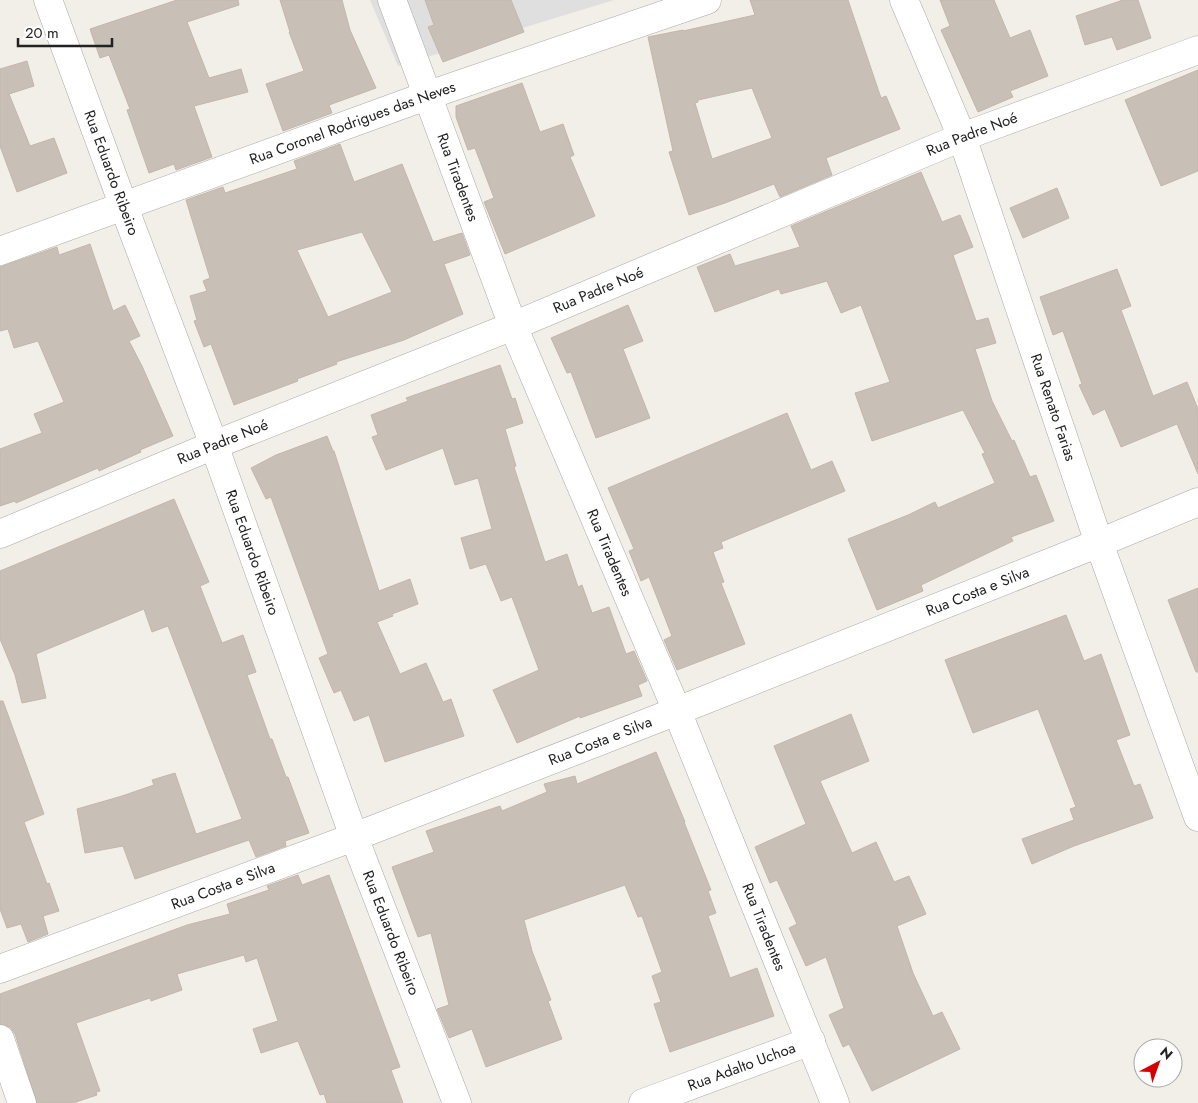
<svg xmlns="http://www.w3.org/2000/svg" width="1198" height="1103" font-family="Jost,sans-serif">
<rect width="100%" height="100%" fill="#f2efe8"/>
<path fill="#e0dfdf" d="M370,0H614L398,66Z"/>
<g fill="#c8bfb7" stroke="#c5b6aa" fill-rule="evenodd">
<path d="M177,0H238L239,5L187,22L209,78L241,69L248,92L194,106L212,157L176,170L174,164L149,173L127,110L130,109L109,55L100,58L90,29Z"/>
<path d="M280,0H342L350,30L376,88L329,105L332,113L283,131L266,84L304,71L289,32H290Z"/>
<path d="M425,0H511L524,32L443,62L428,27L434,25Z"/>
<path d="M750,0H848L881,98L886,96L900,129L826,158L832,175L780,197L774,184L725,203L689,215L669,152L673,151L648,37L683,30V31L755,15ZM752,88L772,138L712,159L695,103L698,102V100Z"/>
<path d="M940,0H994L1010,38L1030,30L1048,76L1010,91L1013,97L978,112L941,30L950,26Z"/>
<path d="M1123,0H1138L1151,38L1117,50L1112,37L1085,45L1076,16Z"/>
<path d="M27,61L34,86L9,94L30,146L54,138L67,173L17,192L0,146V69Z"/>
<path d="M1198,70V171L1161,186L1125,100Z"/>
<path d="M522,83L540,132L563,124L574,155L570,157L595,216L505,254L484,202L494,198L475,148L468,150L456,117V106Z"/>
<path d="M340,144L354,182L402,164L433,242L462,233L470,255L444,264L463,314L404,340L336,362L337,364L297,379L298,381L234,405L211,344L204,347L194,321L197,320L190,296L207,291L203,281L210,278L186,200L223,187L225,193L297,169L294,161ZM362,232L392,292L328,317L297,250Z"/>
<path d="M921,172L942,222L960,215L973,247L953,255L976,321L988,318L996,343L975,349L992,401L1012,441L1014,440L1030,477L1036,475L1054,521L1011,537L1013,541L921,585L923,591L877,610L848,539L908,515L935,502L938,508L995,483L982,454L985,453L963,410L872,441L855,393L890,382L861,305L841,313L827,281L781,294L779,289L715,312L697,267L730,254L735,266L800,247L791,226Z"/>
<path d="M1057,188L1069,218L1023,238L1010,208Z"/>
<path d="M90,244L113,311L125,305L140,336L129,341L142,366L173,436L140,450L141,452L99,471L98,468L16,503L15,501L0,506V449L42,433L34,414L64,402L38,341L14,348L8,329L0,331V267L57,247L59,255Z"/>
<path d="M1117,269L1131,306L1121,310L1153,396L1187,382L1198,409V474L1177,424L1121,447L1105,409L1093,415L1079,385L1082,384L1063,331L1053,335L1040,297Z"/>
<path d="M628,305L643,341L623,349L650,418L596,438L571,372L567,373L551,338Z"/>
<path d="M500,365L512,399L515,398L523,423L505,429L516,466L514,467L545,562L567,554L578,587L582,585L592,613L609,607L626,654L634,651L647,681L638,685L642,696L580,718V716L517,743L493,690L539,670L512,597L501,601L486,564L470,569L461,538L492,529L478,478L455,485L443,448L386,470L372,437L378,435L371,415L408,401L406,398Z"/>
<path d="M787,413L811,470L832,461L845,491L721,542L723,548L713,552L724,582L721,583L745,644L677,670L664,640L672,636L649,577L641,581L629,551L634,549L608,488Z"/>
<path d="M327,436L333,451H334L379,591L410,579L418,604L392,614L393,616L377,622L400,674L426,663L443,702L451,699L464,736L385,762L369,715L354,721L341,690L334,693L319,658L328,654L271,497L266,499L251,468L276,455Z"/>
<path d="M174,499L209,582L200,586L222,643L243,635L256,672L247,675L270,739H272L286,777H288L309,833L285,841L286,846L256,857L249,840L135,879L123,846L85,853L77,809L122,796L154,785L152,780L175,773L196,834L242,819L168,626L152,632L144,609L36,654L46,698L22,703L15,675L0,639V571Z"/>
<path d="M1198,588V672H1196L1168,600Z"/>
<path d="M1066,615L1084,661L1101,654L1130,735L1116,740L1134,786L1140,784L1153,818L1074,846L1032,864L1022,839L1074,820L1070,809L1076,807L1038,709L973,733L945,660Z"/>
<path d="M0,701H3L44,814L24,822L47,884L49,883L59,911L43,916L48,934L28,942L21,924L7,928L0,909Z"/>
<path d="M851,714L869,761L820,781L852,853L876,842L894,882L909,876L926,914L897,926L913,973L933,1016L942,1012L960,1049L872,1091L849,1044L843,1047L829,1015L844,1008L826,957L806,966L789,928L797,924L777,880L770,883L755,847L806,824L774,746Z"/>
<path d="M656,752L685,822H684L711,890L708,891L716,913L708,916L730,978L757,968L774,1016L670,1052L654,1004L661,1002L652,976L662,972L642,916L638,917L625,885L524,920L532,951L551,1000L548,1001L562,1039L486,1067L472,1029L449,1038L437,1009L449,1005L431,933L418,937L392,867L434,852L426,831L500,806L502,811L547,792L544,784L575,776L577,784Z"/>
<path d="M298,875L302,885L329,875L400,1067L391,1070L403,1103H327L324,1094L320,1095L298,1041L261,1053L253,1029L278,1021L257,958L246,962L244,955L177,974L182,990L151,1001L150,998L76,1023L100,1091L96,1092L97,1095L73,1103H37L15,1034L10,1027L0,1024V994L187,925L230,914L227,904L269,890L267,886Z"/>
</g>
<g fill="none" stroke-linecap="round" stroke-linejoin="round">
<defs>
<g id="minor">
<path id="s1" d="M48,0L124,207L214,445L354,837L457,1103"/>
<path id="s2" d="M392,0L513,326L677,711L835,1103"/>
<path id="s3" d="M904,0L962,137L1099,543L1198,817"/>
<path id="s4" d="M0,251L426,96L707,0"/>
<path id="s5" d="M0,534L214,445L513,326L962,137L1198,50"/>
<path id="s6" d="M0,969L354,837L677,711L1099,543L1198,502"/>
<path id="s7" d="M643,1103L811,1041"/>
</g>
<path id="tertiary" d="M0,1039L22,1103"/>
</defs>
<use href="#minor" stroke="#a9a9a9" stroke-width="29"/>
<use href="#tertiary" stroke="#a9a9a9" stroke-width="29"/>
<use href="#minor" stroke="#fff" stroke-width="28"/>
<use href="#tertiary" stroke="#fff" stroke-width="28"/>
</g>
<g text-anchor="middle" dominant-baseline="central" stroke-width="4" stroke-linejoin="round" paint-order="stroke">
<g font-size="15" fill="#222" stroke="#fff">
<text stroke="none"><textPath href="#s4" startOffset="375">Rua Coronel Rodrigues das Neves</textPath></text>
<text stroke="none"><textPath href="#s5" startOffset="1051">Rua Padre Noé</textPath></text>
<text stroke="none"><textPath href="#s1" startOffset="184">Rua Eduardo Ribeiro</textPath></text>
<text stroke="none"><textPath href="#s2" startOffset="189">Rua Tiradentes</textPath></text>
<text stroke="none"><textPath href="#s5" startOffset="646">Rua Padre Noé</textPath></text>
<text stroke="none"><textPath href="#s3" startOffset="434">Rua Renato Farias</textPath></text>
<text stroke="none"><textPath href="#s5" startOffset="241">Rua Padre Noé</textPath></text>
<text stroke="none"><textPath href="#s1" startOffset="589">Rua Eduardo Ribeiro</textPath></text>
<text stroke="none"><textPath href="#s2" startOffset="594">Rua Tiradentes</textPath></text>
<text stroke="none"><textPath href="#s6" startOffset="1048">Rua Costa e Silva</textPath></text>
<text stroke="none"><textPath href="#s6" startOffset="642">Rua Costa e Silva</textPath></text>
<text stroke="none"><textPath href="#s6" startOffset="238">Rua Costa e Silva</textPath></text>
<text stroke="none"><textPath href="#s2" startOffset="999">Rua Tiradentes</textPath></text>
<text stroke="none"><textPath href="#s1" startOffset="994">Rua Eduardo Ribeiro</textPath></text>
<text stroke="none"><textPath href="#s7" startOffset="105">Rua Adalto Uchoa</textPath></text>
</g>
</g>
<g transform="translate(1158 1063) rotate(41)"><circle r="24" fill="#ffffff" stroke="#a7a7a7"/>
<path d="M0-4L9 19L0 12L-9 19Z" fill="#d40100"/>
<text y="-8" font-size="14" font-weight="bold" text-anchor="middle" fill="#222222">N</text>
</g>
<path d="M18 38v8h94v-8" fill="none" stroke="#222222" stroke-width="2.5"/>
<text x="25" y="38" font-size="15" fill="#222222" stroke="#ffffff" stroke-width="4" paint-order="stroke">20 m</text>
</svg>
